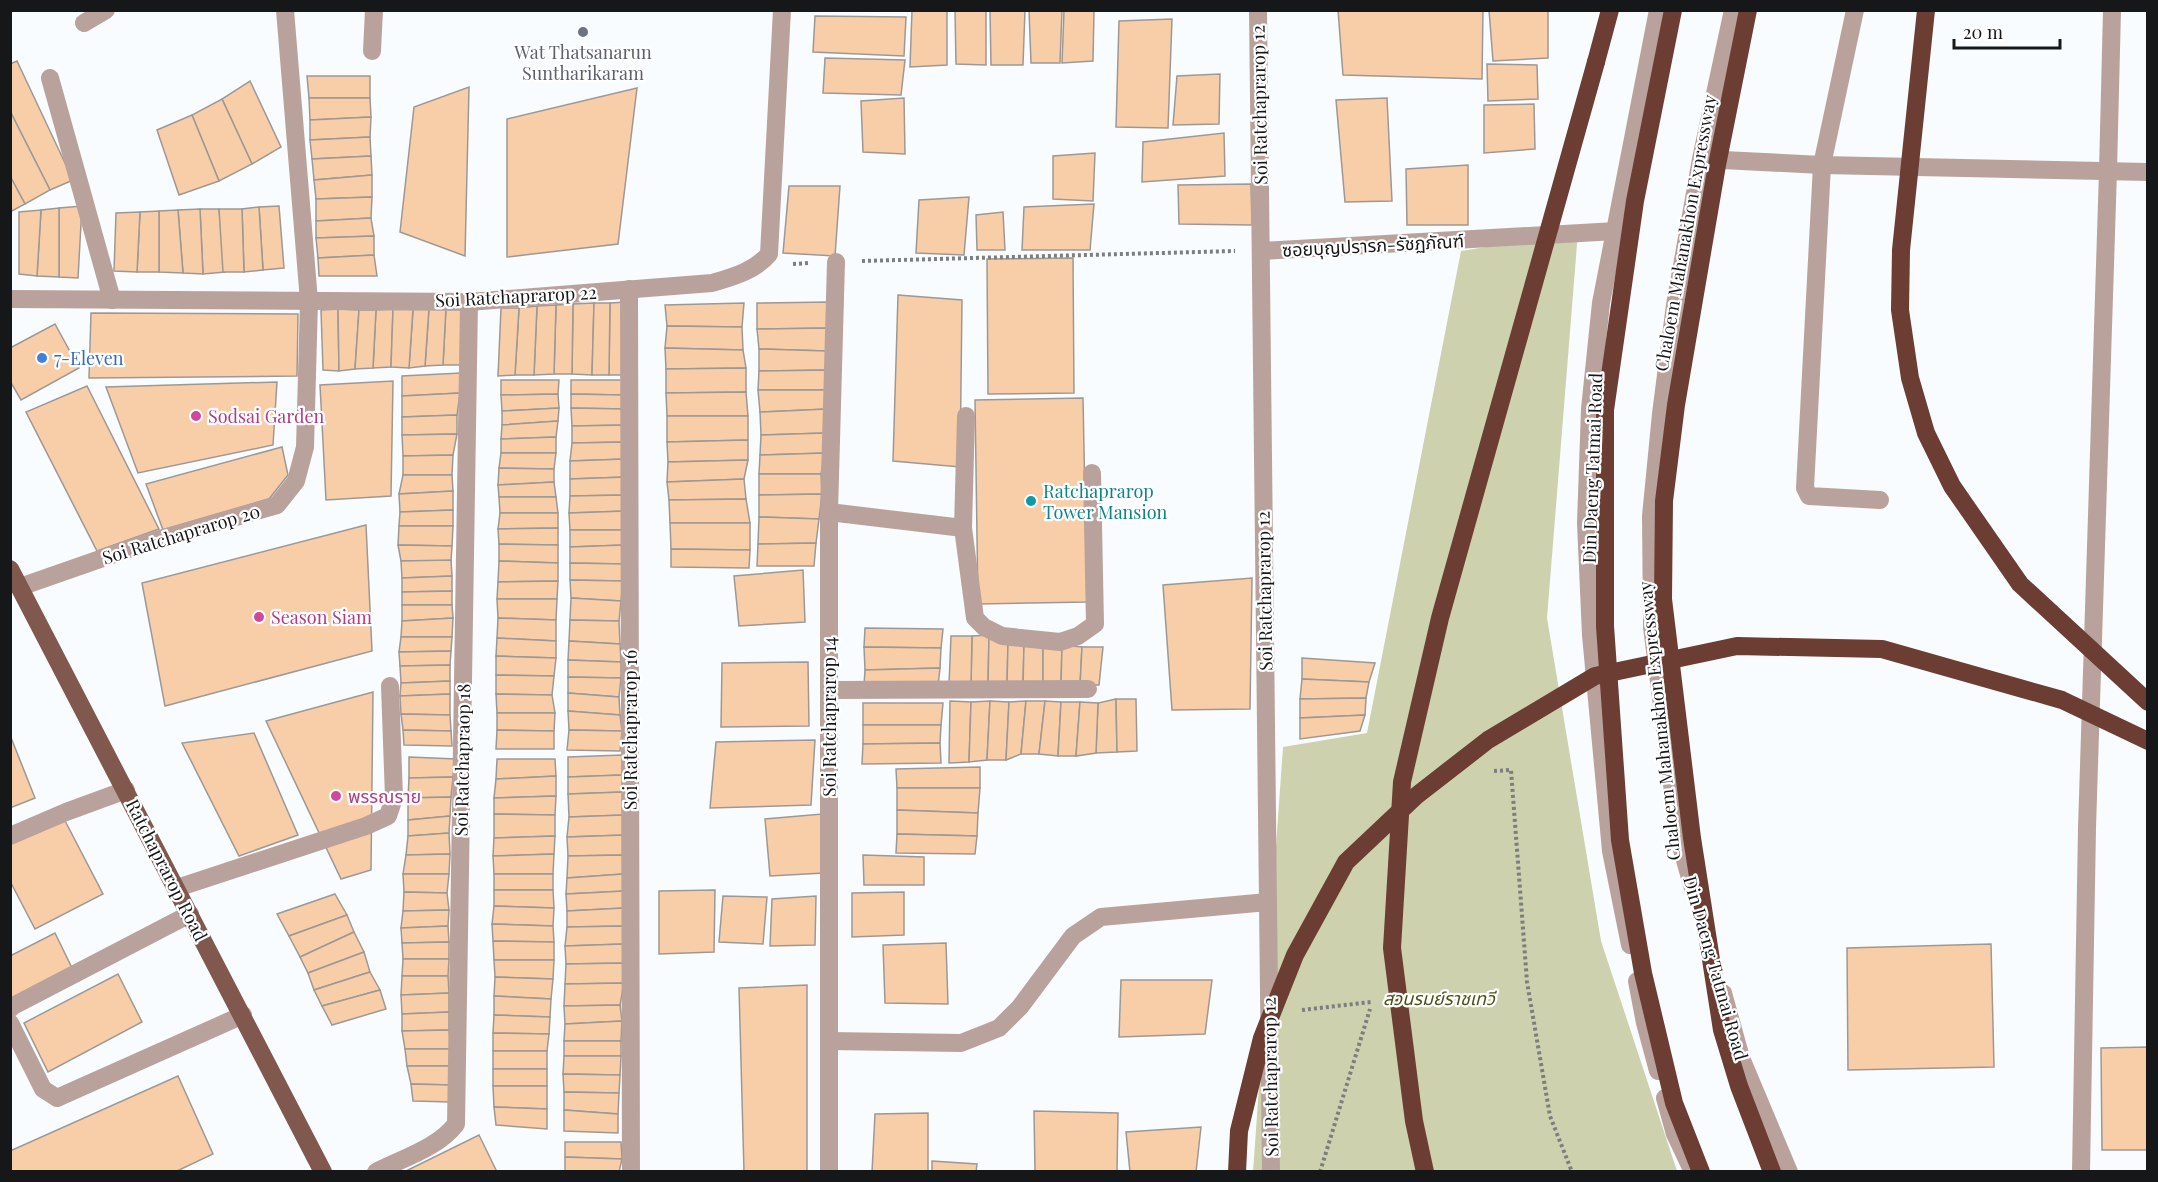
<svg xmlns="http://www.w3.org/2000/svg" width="2158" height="1182" font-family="'Playfair Display','Noto Sans Thai',serif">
<rect width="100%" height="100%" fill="#f9fcfe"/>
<path fill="#cdd1ad" d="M1578,232L1547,618L1601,941L1677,1171L1253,1172L1283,747L1367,733L1461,251Z"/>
<g fill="#f8cea9" stroke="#9d9895" stroke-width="1.5">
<path d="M912,10H947V65L910,67Z"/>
<path d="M955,10H986V65L956,64Z"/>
<path d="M990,10H1025L1023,65H991Z"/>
<path d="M1029,10H1062L1060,63H1031Z"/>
<path d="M1064,10H1094L1093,61L1062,63Z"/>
<path d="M1338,10H1483L1482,79L1343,75Z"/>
<path d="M1489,10H1548V58L1493,61Z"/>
<path d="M815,16L906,17L904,56L813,52Z"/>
<path d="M1172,19L1168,128L1116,127L1119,21Z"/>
<path d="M825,58L905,60L901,95L823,93Z"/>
<path d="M17,61L73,180L50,190L10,111V64Z"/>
<path d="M1487,64L1537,65L1538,99L1488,101Z"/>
<path d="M1220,74L1219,124L1173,125L1177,76Z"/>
<path d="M307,76H370V98H309Z"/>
<path d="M250,81L281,147L252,164L222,99Z"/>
<path d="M469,87L465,256L400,232L414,107Z"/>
<path d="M637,88L618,244L507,257V119Z"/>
<path d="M309,98H370L371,117L310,120Z"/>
<path d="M904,98L905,154L863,152L861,101Z"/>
<path d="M1387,98L1392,201L1345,202L1336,100Z"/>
<path d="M222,99L252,164L219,181L192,115Z"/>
<path d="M1534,104L1535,149L1484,153V105Z"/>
<path d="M10,111L50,190L25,204L10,176Z"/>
<path d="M192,115L219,181L179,195L157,130Z"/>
<path d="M371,117L370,137L310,140V120Z"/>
<path d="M1224,133L1225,176L1142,182L1143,142Z"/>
<path d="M370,137L371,156L312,159L310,140Z"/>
<path d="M1095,153L1093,201L1053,199V156Z"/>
<path d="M371,156L372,175L314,180L312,159Z"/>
<path d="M1468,165V225H1407L1406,169Z"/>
<path d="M372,175V197L316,199L314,180Z"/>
<path d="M10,176L25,204L10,212Z"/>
<path d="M1251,184L1252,225L1179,224L1178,185Z"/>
<path d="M789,186H840L835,256L783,253Z"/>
<path d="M372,197L371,218L316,221V199Z"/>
<path d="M969,197L964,255L916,253L919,200Z"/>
<path d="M1094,204L1090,250H1022L1024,207Z"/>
<path d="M82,206L78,278L59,277V208Z"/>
<path d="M279,206L284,268L263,270L259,207Z"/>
<path d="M259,207L263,270L244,272L242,209Z"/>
<path d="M59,208V277L37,276L41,210Z"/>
<path d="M200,209H219L225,272L203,274Z"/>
<path d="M200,209L203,274L183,273L178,210Z"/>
<path d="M219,209H242L244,272H223Z"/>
<path d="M41,210L37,276L19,274V212Z"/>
<path d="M178,210L183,273L159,272V211Z"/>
<path d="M159,211V272H137L140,212Z"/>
<path d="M140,212L137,272L114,271L116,213Z"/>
<path d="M1003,212L1005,250H977L976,215Z"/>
<path d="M371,218L374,236L316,238V221Z"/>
<path d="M374,236V255L318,258L316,238Z"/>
<path d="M374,255L377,276H319L318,258Z"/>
<path d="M1073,258L1074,393L988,394L987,259Z"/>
<path d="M898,295L962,300L960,467L893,461Z"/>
<path d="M627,302L626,375H609L610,303Z"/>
<path d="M829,302L828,328L757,329V303Z"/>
<path d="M594,303L592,375L572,374L573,304Z"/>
<path d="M594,303H610L609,375H592Z"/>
<path d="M744,303L742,327L667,326L665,305Z"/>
<path d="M573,304L572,374H554L556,305Z"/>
<path d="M556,305L554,374L534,375L537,306Z"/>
<path d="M464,306L461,365H443L446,307Z"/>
<path d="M537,306L534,375H515L519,308Z"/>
<path d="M446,307L443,365L425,366L429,308Z"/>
<path d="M429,308L425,366L409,368L413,309Z"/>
<path d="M501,308H519L515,375L498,376Z"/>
<path d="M338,309L339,371L323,370L321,310Z"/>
<path d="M338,309L359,310L355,369L339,371Z"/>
<path d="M393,309L391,367L373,368L376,310Z"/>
<path d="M393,309H413L409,368L391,367Z"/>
<path d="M359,310H376L373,368L355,369Z"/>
<path d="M91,313L298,314L297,376L89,378Z"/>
<path d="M55,324L79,368L21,400L10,381V348Z"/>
<path d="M667,326L742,327L743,350L665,348Z"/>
<path d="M828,328L827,351L759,349L757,329Z"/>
<path d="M665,348L743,350L746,368L666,369Z"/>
<path d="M759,349L827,351L829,370L759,371Z"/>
<path d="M746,368V392L666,393V369Z"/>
<path d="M829,370L828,390H758L759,371Z"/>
<path d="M461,373L460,393L402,396V376Z"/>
<path d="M501,380H559L558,394L501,395Z"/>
<path d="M571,380H622V395L571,394Z"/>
<path d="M393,381L391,496L326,500L320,385Z"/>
<path d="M277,382L273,445L138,473L106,387Z"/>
<path d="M87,386L159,529L97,551L26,412Z"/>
<path d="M758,390H828L827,409L760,412Z"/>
<path d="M746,392L748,416H667L666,393Z"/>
<path d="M460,393L457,415L402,417V396Z"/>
<path d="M558,394L559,408L502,411L501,395Z"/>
<path d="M571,394L622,395L625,409L571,408Z"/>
<path d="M1083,398L1087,602L978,604L975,400Z"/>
<path d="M559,408L558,421L502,425V411Z"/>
<path d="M571,408L625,409L626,425L572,426Z"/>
<path d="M827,409L825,433L761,435L760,412Z"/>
<path d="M457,415V434L402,435V417Z"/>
<path d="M667,416H748V440L667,442Z"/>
<path d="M558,421L556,437L501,439L502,425Z"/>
<path d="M626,425L625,442L572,443V426Z"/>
<path d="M825,433V453L760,455L761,435Z"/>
<path d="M457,434L453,455L403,456L402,435Z"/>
<path d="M556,437V453H501V439Z"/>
<path d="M748,440V460L668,462L667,442Z"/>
<path d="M625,442V459L570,461L572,443Z"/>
<path d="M282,447L288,475L269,499L163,530L146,484Z"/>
<path d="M501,453H556L554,469L499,468Z"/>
<path d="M825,453L821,474H759L760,455Z"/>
<path d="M453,455L452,475H403V456Z"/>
<path d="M625,459L626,477L570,479V461Z"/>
<path d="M748,460L744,479L667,482L668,462Z"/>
<path d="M499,468L554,469V482L498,485Z"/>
<path d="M759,474H821L822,494L759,495Z"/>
<path d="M403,475H452L453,491L399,494Z"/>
<path d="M626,477V495L570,496V479Z"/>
<path d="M744,479L746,499L669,500L667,482Z"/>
<path d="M554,482L556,497H499L498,485Z"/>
<path d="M453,491V510L400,512L399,494Z"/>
<path d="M822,494L819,519L759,517V495Z"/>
<path d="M626,495V511L569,513L570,496Z"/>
<path d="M499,497H556L558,513H500Z"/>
<path d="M746,499L750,523H670L669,500Z"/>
<path d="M453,510V526H399L400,512Z"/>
<path d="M626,511L624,530H570L569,513Z"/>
<path d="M500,513H558V528L498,529Z"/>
<path d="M759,517L819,519L816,543L758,544Z"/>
<path d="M670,523H750V550L671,549Z"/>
<path d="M366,525L372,651L165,706L142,583Z"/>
<path d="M399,526H453L452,546L398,545Z"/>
<path d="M558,528V545L499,544L498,529Z"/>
<path d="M570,530H624V545L570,547Z"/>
<path d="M816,543L814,566H757L758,544Z"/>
<path d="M499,544L558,545V563L499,561Z"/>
<path d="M398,545L452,546L451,561H401Z"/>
<path d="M624,545L625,564L570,563V547Z"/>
<path d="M671,549L750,550L749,568L671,567Z"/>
<path d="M451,560L452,576L402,578L401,561Z"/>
<path d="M499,561L558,563V581L498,582Z"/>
<path d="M570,563L625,564L623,581L570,580Z"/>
<path d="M803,570L805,622L739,626L734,576Z"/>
<path d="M452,576V591L402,592V578Z"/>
<path d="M1252,578L1250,709L1172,710L1163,585Z"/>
<path d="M570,580L623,581L621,601L571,598Z"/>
<path d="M558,581L557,599H497L498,582Z"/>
<path d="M452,591V605H402V592Z"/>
<path d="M571,598L621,601L619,621L570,620Z"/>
<path d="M497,599H557L556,620L498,618Z"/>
<path d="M402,605H452L453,618L402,621Z"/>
<path d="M453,618L452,637H401L402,621Z"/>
<path d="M498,618L556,620V641L497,638Z"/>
<path d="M570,620L619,621L620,644L569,641Z"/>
<path d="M865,628L943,629L941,648L864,647Z"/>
<path d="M989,635L988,685H971L972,636Z"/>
<path d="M989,635L1008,642L1007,685H988Z"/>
<path d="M951,636H972L971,685H949Z"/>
<path d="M401,637H452L451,651L399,652Z"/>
<path d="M497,638L556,641V658L496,656Z"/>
<path d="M569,641L620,644L621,662L568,660Z"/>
<path d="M1008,642L1024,644L1023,687L1007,685Z"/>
<path d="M1024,644L1043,645V687H1023Z"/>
<path d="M1043,645H1062L1061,686L1043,687Z"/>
<path d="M1062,645L1082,647L1080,685L1061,686Z"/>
<path d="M864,647L941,648L940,668L865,670Z"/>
<path d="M1082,647H1103L1099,685H1080Z"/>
<path d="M451,651L450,665L400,666L399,652Z"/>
<path d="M496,656L556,658L554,676L496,675Z"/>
<path d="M1302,658L1375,663L1369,682L1302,679Z"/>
<path d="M568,660L621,662V678L568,677Z"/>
<path d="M808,662L809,726L721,727L722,663Z"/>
<path d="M450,665V681L401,683L400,666Z"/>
<path d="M940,668L938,686L864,685L865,670Z"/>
<path d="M496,675L554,676L552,695L496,694Z"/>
<path d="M568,677L621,678L619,697L568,693Z"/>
<path d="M1302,679L1369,682L1366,698L1300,699Z"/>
<path d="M450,681V694L400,696L401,683Z"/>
<path d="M373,692L371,870L341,879L266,721Z"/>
<path d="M568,693L619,697L620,715L568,711Z"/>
<path d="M450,694V715L401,714L400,696Z"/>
<path d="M496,694L552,695L555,713H497Z"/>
<path d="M1366,698L1365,715L1300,718V699Z"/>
<path d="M1116,699L1117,752L1096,753L1098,703Z"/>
<path d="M1116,699H1136L1137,751L1117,752Z"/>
<path d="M950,701L971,702L969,762L949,763Z"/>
<path d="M990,701L987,760L969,762L971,702Z"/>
<path d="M990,701L1009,702L1006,760H987Z"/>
<path d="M1026,701L1021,754L1006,760L1009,702Z"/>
<path d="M1026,701H1045L1039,754H1021Z"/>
<path d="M1045,701L1061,702L1058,756L1039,754Z"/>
<path d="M1061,702H1080L1076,756H1058Z"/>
<path d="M1080,702L1098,703L1096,753L1076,756Z"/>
<path d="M863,703H943L941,725H863Z"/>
<path d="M568,711L620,715L622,731L569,730Z"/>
<path d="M497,713H555L554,731L497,730Z"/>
<path d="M401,714L450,715L451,731L403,730Z"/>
<path d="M1365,715L1360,731L1300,739V718Z"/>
<path d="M863,725H941L940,743L863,744Z"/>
<path d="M403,730L451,731L452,746L404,745Z"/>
<path d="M497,730L554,731V749H496Z"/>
<path d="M569,730L622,731L620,751L567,750Z"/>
<path d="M254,733L298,835L239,856L182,743Z"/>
<path d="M10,735L35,798L10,808Z"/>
<path d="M815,740L811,805L710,808L716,742Z"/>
<path d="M940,743L941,763L862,764L863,744Z"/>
<path d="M622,755V775L568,777V757Z"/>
<path d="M409,757L456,759L453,777L409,778Z"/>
<path d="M497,759H555L556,776L496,779Z"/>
<path d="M980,767V788H897L896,769Z"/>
<path d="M622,775L623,792L568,794V777Z"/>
<path d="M556,776V796L494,798L496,779Z"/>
<path d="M453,777L451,797L408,798L409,778Z"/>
<path d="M897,788H980L978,813L897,810Z"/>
<path d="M623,792L624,815L569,817L568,794Z"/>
<path d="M556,796L555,815L494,814V798Z"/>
<path d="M451,797L450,816L408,820V798Z"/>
<path d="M897,810L978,813L977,836L897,834Z"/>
<path d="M494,814L555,815V836L494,838Z"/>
<path d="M822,814L824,873L770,876L765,819Z"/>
<path d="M62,815L103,894L35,929L10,881V841Z"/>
<path d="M624,815L625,835L567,837L569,817Z"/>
<path d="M450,816L449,833L408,836V820Z"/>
<path d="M449,833L450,854L406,855L408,836Z"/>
<path d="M897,834L977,836L975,854L896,853Z"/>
<path d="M625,835L623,855L568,856L567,837Z"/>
<path d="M555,836L554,854L493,856L494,838Z"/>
<path d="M450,854L449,874H403L406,855Z"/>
<path d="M554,854L553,874H494L493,856Z"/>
<path d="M623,855V874L567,878L568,856Z"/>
<path d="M863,855L924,857V885H864Z"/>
<path d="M403,874H449L447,893L404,892Z"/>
<rect x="494" y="874" width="59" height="16"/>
<path d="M623,874L625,891L566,894L567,878Z"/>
<path d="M494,890H553L554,908L494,906Z"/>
<path d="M715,890L714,952L659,954V891Z"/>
<path d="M625,891L624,908L567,911L566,894Z"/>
<path d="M404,892L447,893L449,910L403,911Z"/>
<path d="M904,892V935L852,937V893Z"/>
<path d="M335,894L347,915L289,936L277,914Z"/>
<path d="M723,896L767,897L763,944L719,942Z"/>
<path d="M816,896L815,945L770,946L772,899Z"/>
<path d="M494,906L554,908L553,926L492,924Z"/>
<path d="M624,908L625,926L567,927V911Z"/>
<path d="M449,910L448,926L401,928L403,911Z"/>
<path d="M347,915L354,932L300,957L289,936Z"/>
<path d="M492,924L553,926L554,942L493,941Z"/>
<path d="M448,926L449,942L402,943L401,928Z"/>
<path d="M625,926L623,944L565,946L567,927Z"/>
<path d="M354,932L364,952L308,973L300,957Z"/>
<path d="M55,933L73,970L10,1000V956Z"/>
<path d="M493,941L554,942V960H494Z"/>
<path d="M449,942V959H403L402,943Z"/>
<path d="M946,943L948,1004L885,1003L883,945Z"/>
<path d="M623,944L625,963L566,964L565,946Z"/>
<path d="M1991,944L1994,1067L1848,1070L1847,948Z"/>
<path d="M364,952L370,972L314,990L308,973Z"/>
<path d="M403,959H449L448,976H402Z"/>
<path d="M494,960H554L553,979L495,977Z"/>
<path d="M625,963L624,983L565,984L566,964Z"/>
<path d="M370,972L380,990L322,1006L314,990Z"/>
<path d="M118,974L142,1022L48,1072L24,1023Z"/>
<path d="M402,976H448L449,993L401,995Z"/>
<path d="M495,977L553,979L551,999L494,996Z"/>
<path d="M1121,980H1212L1205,1034L1119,1037Z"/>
<path d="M624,983L620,1005L564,1006L565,984Z"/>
<path d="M807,985V1172H744L739,988Z"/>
<path d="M380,990L386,1009L332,1025L322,1006Z"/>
<path d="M449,993V1012L402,1014L401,995Z"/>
<path d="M494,996L551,999L550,1017L494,1015Z"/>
<path d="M620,1005L622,1021L565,1024L564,1006Z"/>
<path d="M449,1012V1030L402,1031V1014Z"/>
<path d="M494,1015L550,1017L549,1034L493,1033Z"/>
<path d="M622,1021L621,1041H564L565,1024Z"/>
<path d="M449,1030L451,1049H405L402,1031Z"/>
<path d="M493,1033L549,1034L547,1051H493Z"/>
<rect x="564" y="1041" width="57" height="15"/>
<path d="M2148,1047V1150H2102L2101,1048Z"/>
<path d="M405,1049H451V1066H407Z"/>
<rect x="493" y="1051" width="54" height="18"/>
<path d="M564,1056H621L620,1075L563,1074Z"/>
<path d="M407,1066H451L452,1085L411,1084Z"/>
<rect x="493" y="1069" width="54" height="17"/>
<path d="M563,1074L620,1075L619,1093L564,1092Z"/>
<path d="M178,1076L213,1154L175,1172H10V1151Z"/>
<path d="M411,1084L452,1085L451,1102L413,1101Z"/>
<path d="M493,1086H547V1109L494,1107Z"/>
<path d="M564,1092L619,1093L618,1114L564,1110Z"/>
<path d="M494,1107L547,1109V1129L496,1125Z"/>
<path d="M564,1110L618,1114V1133L564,1131Z"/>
<path d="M1034,1111L1118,1113L1117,1172H1035Z"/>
<path d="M928,1113V1172H872L875,1114Z"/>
<path d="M1201,1127L1196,1172H1130L1126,1132Z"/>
<path d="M479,1135L497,1172H404Z"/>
<path d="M565,1142H621L622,1159L565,1157Z"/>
<path d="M565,1157L622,1159L619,1172H565Z"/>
<path d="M932,1161L977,1164L976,1172H932Z"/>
</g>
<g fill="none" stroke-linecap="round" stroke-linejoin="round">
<g stroke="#7c7e80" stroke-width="4" stroke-dasharray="3 3" stroke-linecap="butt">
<path d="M862,261L1235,251"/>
<path d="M793,264L810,263"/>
<path d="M1494,771L1511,770L1527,982L1550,1116L1572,1172"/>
<path d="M1302,1010L1371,1002"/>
<path d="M1320,1172L1370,1009"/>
</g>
<g stroke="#baa29c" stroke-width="18">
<path d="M1258,10L1271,1172"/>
<path d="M1855,10L1822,165L1805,488L1809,496L1880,500"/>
<path d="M84,23L106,10"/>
<path d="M372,51L374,10"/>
<path d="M50,78L112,300"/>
<path d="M1703,159L1822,165L2148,172"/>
<path d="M1261,251L1616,231"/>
<path d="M629,289L631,1172"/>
<path d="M10,299L469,302L712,283C732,277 755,271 769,254L782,10"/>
<path d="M829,512L963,528L975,618L984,627L1002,636L1060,642L1078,636L1095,624L1092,473"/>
<path d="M963,528L966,416"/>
<path d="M20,587L143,544L277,505L296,481L305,447L309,301L285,10"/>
<path d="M829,690L1088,689"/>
<path d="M10,836L66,812L126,790"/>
<path d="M177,888L366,826L388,816L394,798L390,686"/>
<path d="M1694,892L1679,839L1652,627L1651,516L1661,414L1675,305L1701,159L1733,10"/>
<path d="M1630,945L1611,851L1591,635L1586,523L1590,409L1601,303L1658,10"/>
<path d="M1637,981L1645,1023L1658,1071"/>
<path d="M1723,993L1741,1058L1789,1172"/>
<path d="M10,1009L13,1006L190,914"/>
<path d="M10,1023L43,1089L57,1098L243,1015"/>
<path d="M830,1041L961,1043L999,1028L1020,1007L1073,936L1101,917L1268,902"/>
<path d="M1665,1098L1675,1134L1693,1172"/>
<path d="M376,1172C403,1158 438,1148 456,1124L469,302"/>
<path d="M829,1172V512L836,262"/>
<path d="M2081,1172L2087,828L2108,171L2112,10"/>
</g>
<path stroke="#81584e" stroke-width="18" d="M10,569L323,1172"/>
<g stroke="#6c3d33" stroke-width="18">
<path d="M1673,10L1635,201L1605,410V626L1620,840L1643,973L1674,1103L1701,1172"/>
<path d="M1596,62L1610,10"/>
</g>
<g stroke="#6c3d33" stroke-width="18">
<path d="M1748,10L1717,165L1676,405L1664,501L1663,599L1692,838L1722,1030L1739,1086L1772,1172"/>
<path d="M1926,10L1901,250L1900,310L1910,378L1926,433L1952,486L2020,584L2148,702"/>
<path d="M1237,1172L1239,1131L1262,1038L1295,955L1346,862L1416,796L1488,740L1595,676L1737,646L1882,649L2062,700L2148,741"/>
<path d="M1425,1172L1414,1121L1392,948L1402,782L1440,618L1596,62"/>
</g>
</g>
<circle fill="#6b7280" stroke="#fff" stroke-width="2" cx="583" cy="32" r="6"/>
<circle fill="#3f7fe0" stroke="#fff" stroke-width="2" cx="42" cy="358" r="6"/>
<g fill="#d1479c" stroke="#fff" stroke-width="2">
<circle cx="196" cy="416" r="6"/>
<circle cx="259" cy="617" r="6"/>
<circle cx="336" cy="796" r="6"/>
</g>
<circle fill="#0f9aa8" stroke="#fff" stroke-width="2" cx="1031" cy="501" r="6"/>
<g text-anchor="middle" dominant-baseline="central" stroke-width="4.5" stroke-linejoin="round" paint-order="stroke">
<g font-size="18" fill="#5b616d" stroke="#fff">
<text x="583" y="52">Wat Thatsanarun<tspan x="583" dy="21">Suntharikaram</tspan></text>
</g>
<g font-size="18" fill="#161719" stroke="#fff">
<text transform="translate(1259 105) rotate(-91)">Soi Ratchaprarop 12</text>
<text transform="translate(1685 233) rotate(-80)">Chaloem Mahanakhon Expressway</text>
<text transform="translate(1373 245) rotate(-3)">ซอยบุญปรารภ-รัชฏภัณฑ์</text>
<text transform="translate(516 296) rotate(-3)">Soi Ratchaprarop 22</text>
<text transform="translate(1592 468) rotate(-88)">Din Daeng Tatmai Road</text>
<text transform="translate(181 534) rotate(-17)">Soi Ratchaprarop 20</text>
<text transform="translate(1264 591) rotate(-91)">Soi Ratchaprarop 12</text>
<text transform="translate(829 717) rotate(-90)">Soi Ratchaprarop 14</text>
<text transform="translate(1659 721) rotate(-96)">Chaloem Mahanakhon Expressway</text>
<text transform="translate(630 730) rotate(-90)">Soi Ratchaprarop 16</text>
<text transform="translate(462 760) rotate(-89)">Soi Ratchapraop 18</text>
<text transform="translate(167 870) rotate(63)">Ratchaprarop Road</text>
<text transform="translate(1716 968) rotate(74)">Din Daeng Tatmai Road</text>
<text transform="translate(1270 1077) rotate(-91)">Soi Ratchaprarop 12</text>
</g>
<g font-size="18" fill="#366cbe" stroke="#fff" text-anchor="start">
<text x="54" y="358">7-Eleven</text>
</g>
<g font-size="18" fill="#b23c85" stroke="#fff" text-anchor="start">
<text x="208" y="416">Sodsai Garden</text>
<text x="271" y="617">Season Siam</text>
<text x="348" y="796">พรรณราย</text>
</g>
<g font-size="18" fill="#0d838f" stroke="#fff" text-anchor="start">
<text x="1043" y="491">Ratchaprarop<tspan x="1043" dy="21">Tower Mansion</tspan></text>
</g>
<g font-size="18" font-style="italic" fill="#4e5118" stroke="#fff">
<text x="1439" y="998">สวนรมย์ราชเทวี</text>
</g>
</g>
<rect width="2158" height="1182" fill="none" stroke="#161719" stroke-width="24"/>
<path d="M1954 39v9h106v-9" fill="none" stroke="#161719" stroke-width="3"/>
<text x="1963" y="39" font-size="18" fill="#161719" stroke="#ffffff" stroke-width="4.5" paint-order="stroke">20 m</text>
</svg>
